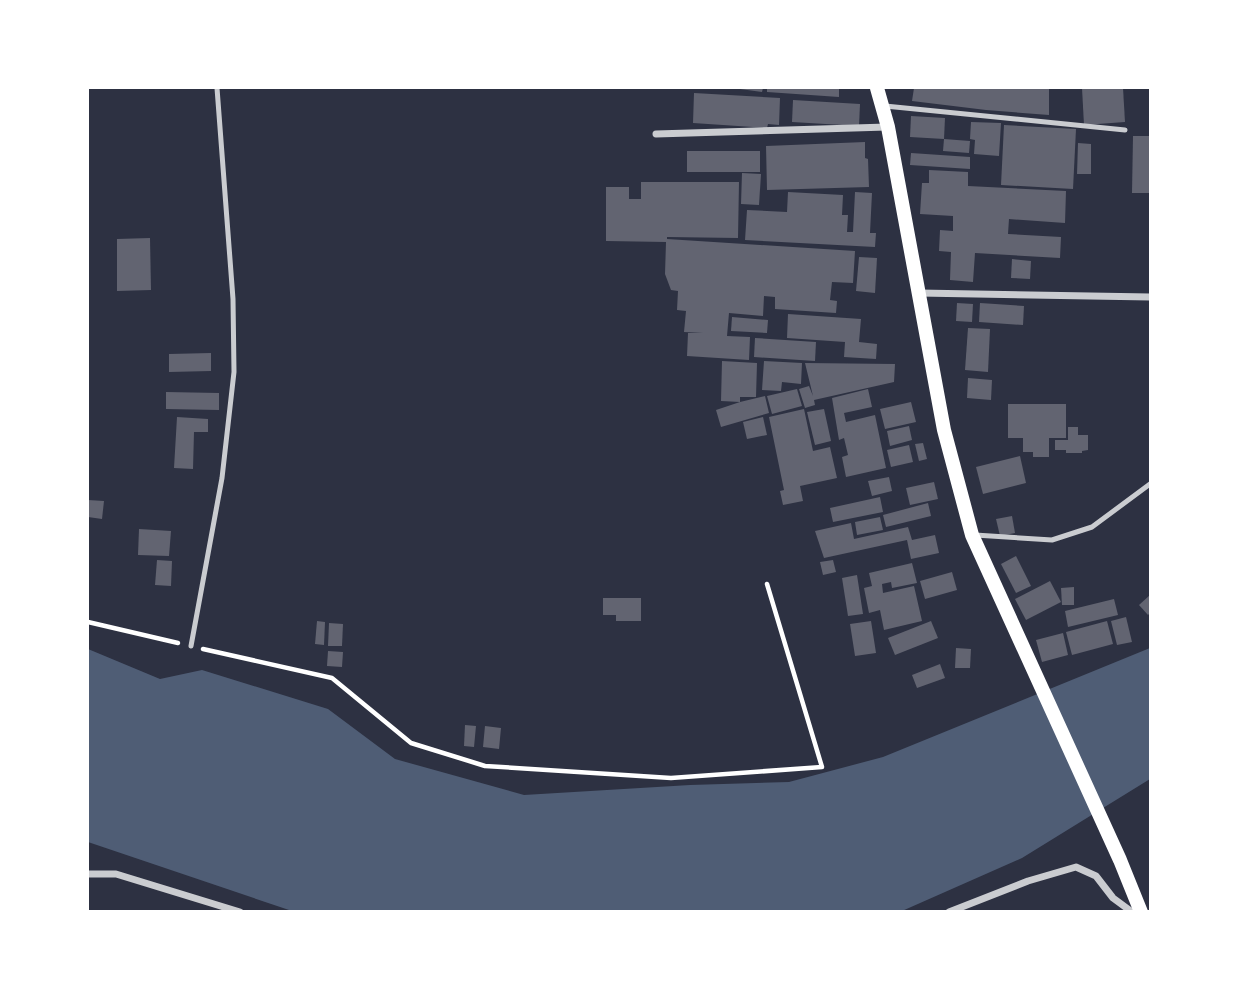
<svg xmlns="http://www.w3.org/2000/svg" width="1238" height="999" font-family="'Roboto Condensed',sans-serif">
<rect width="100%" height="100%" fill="#2d3142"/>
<path fill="#4f5d75" d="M1150,648V779L1022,858L902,911H292L88,842V649L160,679L202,670L328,709L395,759L524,795L690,785L789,782L883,757Z"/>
<g fill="#626471">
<path d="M740,88H763L762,92L740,89Z"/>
<path d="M767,88H839V97L767,92Z"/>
<path d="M914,88H1049V115L986,110L912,101Z"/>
<path d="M1082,88H1123L1125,122L1084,125Z"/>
<path d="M694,93L780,98L779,125L768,124L767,128L693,123Z"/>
<path d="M793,100L860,104L859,126L792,122Z"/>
<path d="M911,116L945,118L944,139L910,137Z"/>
<path d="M971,122L1001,123L999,156L974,154L975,140L970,139Z"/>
<path d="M1004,125L1076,129L1073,189L1001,185Z"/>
<path d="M1133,136H1150V193H1132Z"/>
<path d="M944,139L970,141L969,153L943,151Z"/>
<path d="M865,142V158L868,159L869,187L767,190L766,146Z"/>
<path d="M1078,143L1091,144V174H1077Z"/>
<rect x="687" y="151" width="73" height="21"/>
<path d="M911,153L970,157V169L910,165Z"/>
<path d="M929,170L968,172V186L1066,191L1065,223L1009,219L1008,234L1061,237L1060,258L975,253L973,282L950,280L951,252L939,251L940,230L953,231V216L920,214L922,183H929Z"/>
<path d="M742,173L761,174L759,205L741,204Z"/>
<path d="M641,182H739L738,238L667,237V239L855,251L853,283L832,282L830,300L837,301L836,313L775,309V297L764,296L763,316L729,313L727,336L750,337L749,360L687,356L688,333H703L684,332L686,311L677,310L678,291L671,290L665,274L666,242L606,241V187H629V199H641Z"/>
<path d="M788,192L843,195L842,215H848L847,232H853L855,192L872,193L870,233H876L875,247L745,240L747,210L787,212Z"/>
<path d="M150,238L151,290L117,291V239Z"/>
<path d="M859,257L877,258L875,293L856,291Z"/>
<path d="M1012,259L1031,261L1030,279L1011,278Z"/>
<path d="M957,303L973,304L972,322L956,321Z"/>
<path d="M980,303L1024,306L1023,325L979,322Z"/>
<path d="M788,314L861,319L859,342L877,344L876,359L844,357L845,342L787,338Z"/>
<path d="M732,317L768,320L767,333L731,331Z"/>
<path d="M968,328L990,329L988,372L965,370Z"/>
<path d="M755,338L816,342L815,361L754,357Z"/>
<path d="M211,353V371L169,372V354Z"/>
<path d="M722,361L757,363L756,397H740V402L765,396L769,413L721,427L716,410L740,402L721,401Z"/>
<path d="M764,361L802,363L801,384L782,382L781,391L762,390Z"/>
<path d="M805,363L895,364L894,382L814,400L815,405L805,408L799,389L809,386L813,396Z"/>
<path d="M968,378L992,380L991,400L967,398Z"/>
<path d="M797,389L802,406L772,414L767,396Z"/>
<path d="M868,389L872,407L844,413L846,422L875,415L886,468L846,477L842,457L848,455L844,438L839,440L832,398Z"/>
<path d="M166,392L219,393V410L166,409Z"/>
<path d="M911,402L916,422L885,429L880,409Z"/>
<path d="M1008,404H1066V438H1049V457H1033V452H1023V438H1008Z"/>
<path d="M804,409L813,451L830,447L837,478L800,486L803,501L783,505L780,491L784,490L769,417Z"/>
<path d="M824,409L831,441L815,445L807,412Z"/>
<path d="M177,417L208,419V432H194L193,469L174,468Z"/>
<path d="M763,417L767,435L747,439L743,422Z"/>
<path d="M909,426L912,440L890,446L887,431Z"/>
<path d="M1068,427H1078V435H1088V450L1082,451V453H1066V450H1055V440H1068Z"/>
<path d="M923,443L927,459L919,461L915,444Z"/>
<path d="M909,445L913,462L891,467L887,450Z"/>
<path d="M1020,456L1026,483L983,494L976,467Z"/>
<path d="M889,477L892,491L872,496L868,481Z"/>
<path d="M934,482L938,499L910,505L906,488Z"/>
<path d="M880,497L883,512L833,522L830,508Z"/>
<path d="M88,500L104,501L102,519L88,517Z"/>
<path d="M928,503L931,516L886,527L883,515Z"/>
<path d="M1012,516L1015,533L1000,536L996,519Z"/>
<path d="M880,517L883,530L857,535L855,522Z"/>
<path d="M851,523L854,539L908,527L912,540L935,535L939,553L911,559L907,540L824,558L815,531Z"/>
<path d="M139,529L171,531L169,556L138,555Z"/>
<path d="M1016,556L1031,586L1016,593L1001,564Z"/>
<path d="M157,560L172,561L171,586L155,585Z"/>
<path d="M833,560L836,572L823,575L820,562Z"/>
<path d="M912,563L917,583L892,588L891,582L882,584L883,593L914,586L922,621L884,630L880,610L869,613L864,588L872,586L869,573Z"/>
<path d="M952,572L957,590L925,599L920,581Z"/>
<path d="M857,575L863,614L848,616L842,578Z"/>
<path d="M1050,581L1061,602L1026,620L1015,599Z"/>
<path d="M1074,587V605H1062L1061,588Z"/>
<path d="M1150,595V613L1148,615L1139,605Z"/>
<path d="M603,598H641V621H616V615H603Z"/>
<path d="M1114,599L1118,615L1068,627L1065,611Z"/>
<path d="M1126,617L1132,642L1117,645L1111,621Z"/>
<path d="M317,621L325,622L324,645L315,644Z"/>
<path d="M871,621L876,653L855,656L850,624Z"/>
<path d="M931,621L938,638L895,655L888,638Z"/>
<path d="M1107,621L1113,644L1072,655L1066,632Z"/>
<path d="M329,623L343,624L342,646H328Z"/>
<path d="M1063,633L1068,655L1042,662L1036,640Z"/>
<path d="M956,648L971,649L970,668H955Z"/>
<path d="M328,651L343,652L342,667L327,666Z"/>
<path d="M940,664L945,678L917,688L912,675Z"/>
<path d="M465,725L476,726L474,747L464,746Z"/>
<path d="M485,726L501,728L499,749L483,747Z"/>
</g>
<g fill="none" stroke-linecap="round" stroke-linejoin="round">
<g stroke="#fff" stroke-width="4.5">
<path d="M88,622L178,643"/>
<path d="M203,649L332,678L411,743L485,766L671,778L822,767L767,584"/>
</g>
<g stroke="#caccd0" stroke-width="5">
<path d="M885,106L1125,130"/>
<path d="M975,535L1052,540L1092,527L1150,484"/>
<path d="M191,646L222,478L234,372L233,299L217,88"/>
</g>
<g stroke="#caccd0" stroke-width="7">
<path d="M656,134L887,127"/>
<path d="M919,293L1150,297"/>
<path d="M88,874H116L240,912"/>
<path d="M949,912L1028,881L1076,867L1096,876L1113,898L1132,912"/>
</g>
<path stroke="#fff" stroke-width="14" d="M877,88L888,127L944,430L972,535L1120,860L1141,912"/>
</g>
<rect width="1238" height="999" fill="none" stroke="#ffffff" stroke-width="178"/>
</svg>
